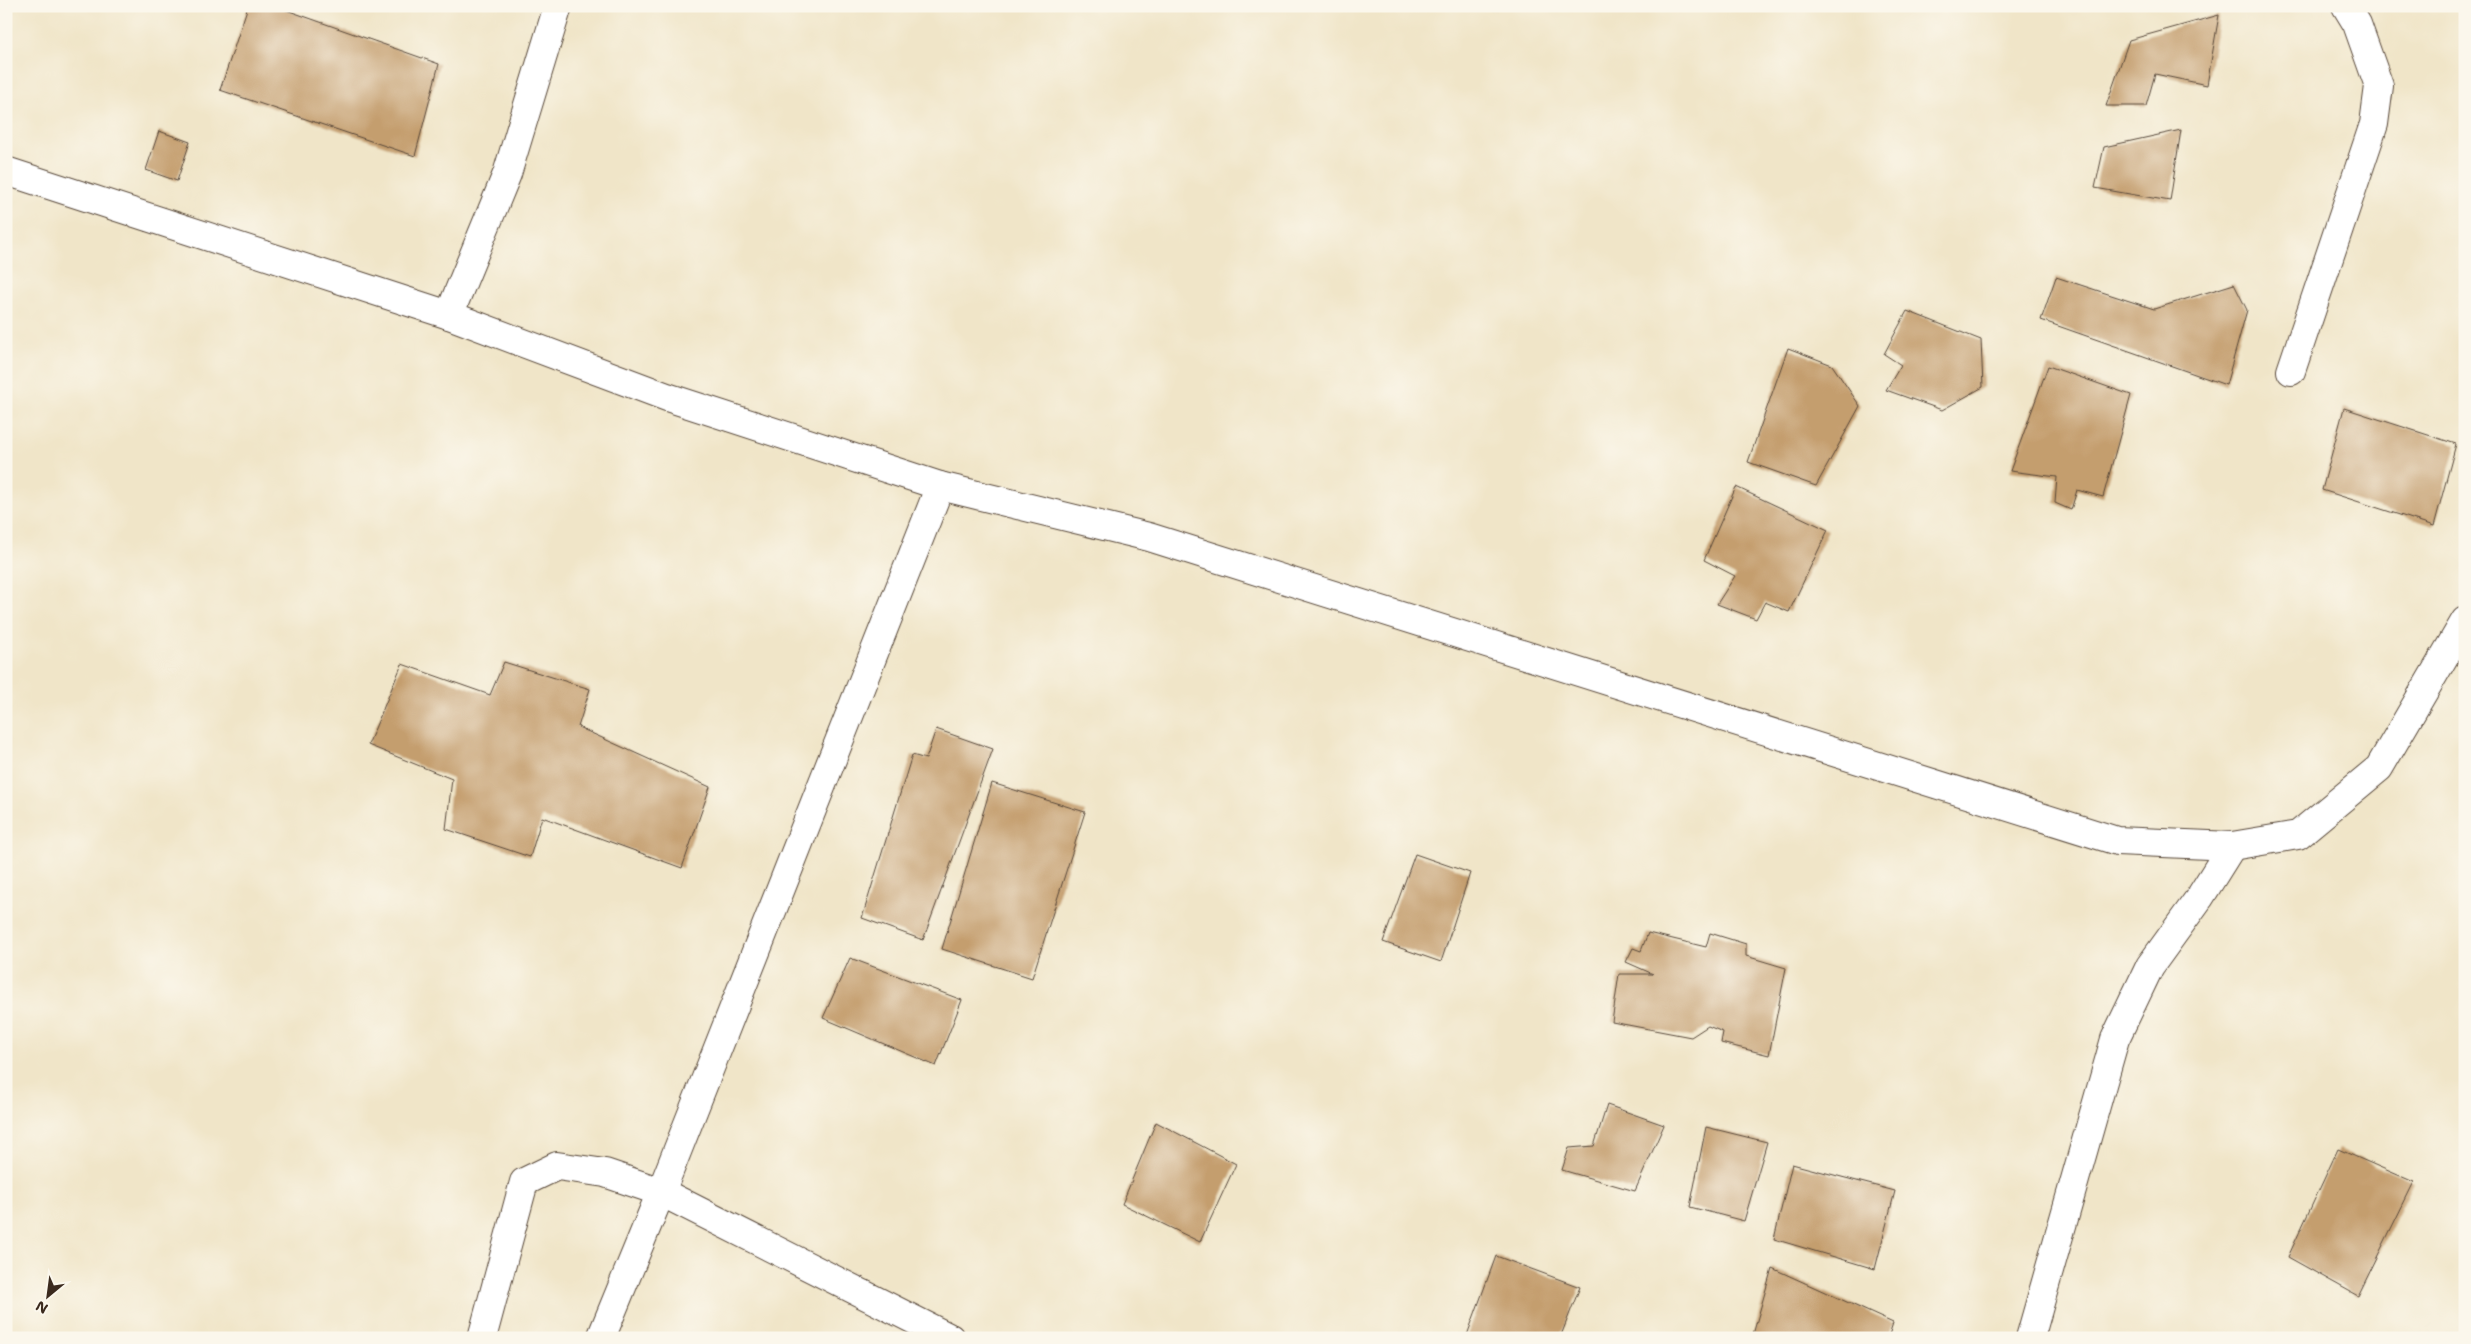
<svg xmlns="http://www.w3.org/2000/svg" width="2471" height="1344" font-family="'Shantell Sans',sans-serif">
<rect width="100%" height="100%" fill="#fbf7ec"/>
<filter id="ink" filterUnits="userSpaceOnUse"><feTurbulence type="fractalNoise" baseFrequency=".02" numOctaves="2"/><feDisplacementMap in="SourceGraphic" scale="10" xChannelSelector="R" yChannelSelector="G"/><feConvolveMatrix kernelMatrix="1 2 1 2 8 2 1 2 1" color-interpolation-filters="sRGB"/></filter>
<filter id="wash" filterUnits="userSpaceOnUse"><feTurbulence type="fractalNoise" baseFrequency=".0096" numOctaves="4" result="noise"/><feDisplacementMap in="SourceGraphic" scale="20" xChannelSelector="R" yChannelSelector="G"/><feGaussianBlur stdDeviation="1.12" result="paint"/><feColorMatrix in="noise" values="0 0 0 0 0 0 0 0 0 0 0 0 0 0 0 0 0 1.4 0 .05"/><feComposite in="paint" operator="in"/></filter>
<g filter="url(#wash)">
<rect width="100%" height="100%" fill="#f0e5c8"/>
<g id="blocks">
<g fill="#c49e6e">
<path d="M248,6H275L439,64L415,156L220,90Z"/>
<path d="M2219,15L2207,85L2155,74L2146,106H2106L2129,40Z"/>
<path d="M2181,130L2170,201L2095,188L2104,147Z"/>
<path d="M159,131L190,142L177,181L146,170Z"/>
<path d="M2056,277L2154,309L2234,284L2247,310L2226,385L2041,320Z"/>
<path d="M1907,311L1981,340L1983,387L1942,410L1886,390L1901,365L1884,354Z"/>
<path d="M1788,348L1832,365L1860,406L1816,486L1748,462Z"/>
<path d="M2048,366L2131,395L2103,497L2077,490L2071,510L2055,503L2057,477L2010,471Z"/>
<path d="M2344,408L2456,444L2434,526L2322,490Z"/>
<path d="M1736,487L1828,530L1789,612L1765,602L1756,619L1717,604L1735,576L1704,560Z"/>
<path d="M504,662L590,689L578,727L710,787L682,868L542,817L530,857L446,829L452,779L368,745L402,664L490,695Z"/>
<path d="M936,729L993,749L923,940L862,918L912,755L926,759Z"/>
<path d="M992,783L1085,812L1032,978L942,949Z"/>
<path d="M1415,854L1470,873L1441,962L1383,942Z"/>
<path d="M1648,933L1706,947L1710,933L1746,944V956L1786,968L1769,1055L1721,1043L1723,1032L1708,1026L1691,1037L1612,1022L1619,974H1653L1626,962L1633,948L1641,951Z"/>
<path d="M850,958L962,1000L936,1066L823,1018Z"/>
<path d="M1607,1105L1664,1125L1635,1191L1562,1170L1569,1148L1594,1146Z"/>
<path d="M1156,1122L1236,1164L1200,1242L1122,1204Z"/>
<path d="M1706,1127L1767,1142L1744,1221L1690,1207Z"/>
<path d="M2338,1149L2414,1182L2358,1296L2288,1257Z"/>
<path d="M1792,1164L1895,1191L1875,1269L1774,1239Z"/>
<path d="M1496,1256L1580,1287L1560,1338H1466Z"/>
<path d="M1772,1268L1893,1323L1888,1338H1752Z"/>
</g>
</g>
</g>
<g filter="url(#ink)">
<use href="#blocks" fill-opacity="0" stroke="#564638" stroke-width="1"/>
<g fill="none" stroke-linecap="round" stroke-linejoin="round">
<defs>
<g id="minor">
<path d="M6,171L449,315L667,397L940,486L1149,537L2117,841L2232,846L2200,897L2150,966L2115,1039L2030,1338"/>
<path d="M449,315L507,174L558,6"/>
<path d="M2291,371L2374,124L2379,86L2357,24L2346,6"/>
<path d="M2232,846L2298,835L2379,768L2465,621"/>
<path d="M482,1338L524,1182L557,1166L605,1173L661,1192L940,486"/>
<path d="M601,1338L661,1192L950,1338"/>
</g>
</defs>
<use href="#minor" stroke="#564638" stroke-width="30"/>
<use href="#minor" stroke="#fff" stroke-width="28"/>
</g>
</g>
<rect width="2471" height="1344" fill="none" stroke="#fbf7ec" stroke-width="25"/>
<g transform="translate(48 1296) rotate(209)" stroke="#fbf7ec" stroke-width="4" paint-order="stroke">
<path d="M0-4L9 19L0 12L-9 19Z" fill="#3b2a1e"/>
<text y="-8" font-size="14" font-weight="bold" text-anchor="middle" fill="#3b2a1e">N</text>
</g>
</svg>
